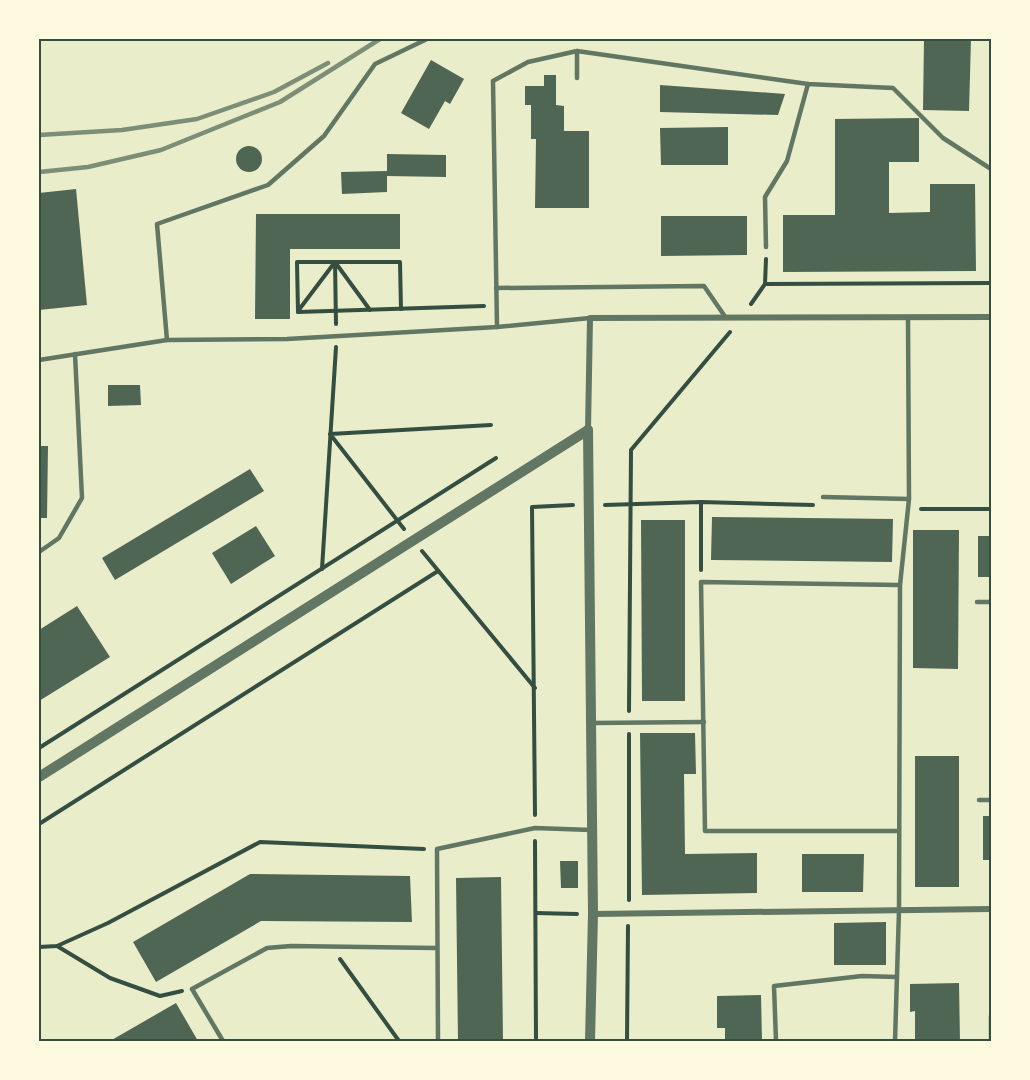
<svg xmlns="http://www.w3.org/2000/svg" width="1030" height="1080" font-family="'Fira Sans',sans-serif">
<rect width="100%" height="100%" fill="#e9edc9"/>
<g fill="#4f6655">
<path d="M924,39H971L969,111L923,110Z"/>
<path d="M431,60L464,79L450,104L445,101L429,129L401,113Z"/>
<path d="M544,75H556V105L564,106V131H589V208H535L536,139H531V105H525V86H544Z"/>
<path d="M660,85L785,94L778,115L660,112Z"/>
<path d="M919,118V162H889V213L930,212V184H975L976,271L783,272V215H835V119Z"/>
<path d="M728,127V165H661L660,128Z"/>
<circle cx="249" cy="159" r="13"/>
<path d="M387,154L446,155V177L387,176V192L342,194L341,172L387,171Z"/>
<path d="M76,189L87,305L39,310V193Z"/>
<path d="M256,214H400V249H290V319H255Z"/>
<path d="M661,216H747V255L661,256Z"/>
<path d="M108,385H140L141,405L108,406Z"/>
<path d="M39,446H48L47,518H39Z"/>
<path d="M250,469L264,491L115,580L102,558Z"/>
<path d="M712,517L893,519L892,562L711,560Z"/>
<path d="M641,520H685V701H642Z"/>
<path d="M256,526L275,556L231,584L212,553Z"/>
<path d="M913,530H959L958,669L913,668Z"/>
<rect x="978" y="536" width="13" height="41"/>
<path d="M77,606L110,657L39,701V630Z"/>
<path d="M640,733H695L696,774H684L685,854L757,853V893L642,895Z"/>
<rect x="915" y="756" width="44" height="131"/>
<rect x="983" y="816" width="8" height="44"/>
<path d="M802,854H864L863,892H802Z"/>
<path d="M560,861H578V888H561Z"/>
<path d="M250,874L410,876L412,922L261,921L156,982L133,942Z"/>
<path d="M501,877L503,1041H458L456,878Z"/>
<path d="M886,922V965H834V923Z"/>
<path d="M959,983L960,1041H915V1011L910,1012V984Z"/>
<path d="M761,995L762,1041H725V1028H717V996Z"/>
<path d="M176,1003L198,1041H110Z"/>
</g>
<g fill="none" stroke-linecap="round" stroke-linejoin="round">
<g stroke="#344e41" stroke-width="4">
<path d="M335,262L336,324"/>
<path d="M765,284L991,283"/>
<path d="M751,304L765,284L766,259"/>
<path d="M298,311L335,262L370,310"/>
<path d="M298,312L297,262H400L401,309"/>
<path d="M298,312L484,306"/>
<path d="M701,502V570"/>
<path d="M605,505L701,502L813,505"/>
<path d="M921,509H991"/>
<path d="M404,529L330,434L491,425"/>
<path d="M422,551L535,688"/>
<path d="M322,569L336,347"/>
<path d="M629,711L631,450L730,332"/>
<path d="M39,748L496,458"/>
<path d="M535,815L532,507L573,505"/>
<path d="M39,824L438,571"/>
<path d="M535,841L536,1041"/>
<path d="M629,900V734"/>
<path d="M536,913L577,914"/>
<path d="M57,946L110,978L160,996L182,991"/>
<path d="M39,947L57,946L108,923L260,842L424,849"/>
<path d="M340,959L399,1041"/>
<path d="M627,1041L628,926"/>
</g>
<g stroke="#617663" stroke-width="4.5">
<path d="M577,78V51"/>
<path d="M766,247L765,197L787,161L808,84"/>
<path d="M496,288L704,286L726,318"/>
<path d="M497,327L493,81L528,62L577,51L808,84L893,88L943,138L991,169"/>
<path d="M167,340L157,224L268,185L324,136L375,64L427,39"/>
<path d="M39,360L167,340L287,339L497,327L590,318"/>
<path d="M823,497L909,499"/>
<path d="M39,552L59,538L82,498L75,354"/>
<path d="M977,602H991"/>
<path d="M591,723L704,722"/>
<path d="M979,800H991"/>
<path d="M899,831H705L701,582L900,585"/>
<path d="M223,1041L192,989L267,948L291,946L436,948"/>
<path d="M438,1041L437,849L535,828L591,830"/>
<path d="M776,1041L774,986L862,976L897,977"/>
<path d="M895,1041L899,910L900,585L909,499L908,317"/>
<path d="M991,1041V1016"/>
</g>
<g stroke="#617663" stroke-width="6">
<path d="M588,430L590,318L991,317"/>
<path d="M593,914L991,909"/>
</g>
<g stroke="#617663" stroke-width="10">
<path d="M588,430L593,914L590,1041"/>
<path d="M39,777L588,430"/>
</g>
<g stroke="#7c8e77" stroke-width="4.5">
<path d="M39,135L122,130L197,119L274,92L328,63"/>
<path d="M39,172L88,167L161,150L280,102L380,39"/>
</g>
</g>
<rect width="1030" height="1080" fill="none" stroke="#fefae0" stroke-width="81"/>
<rect x="40" y="40" width="950" height="1000" fill="none" stroke="#344e41" stroke-width="2"/>
</svg>
